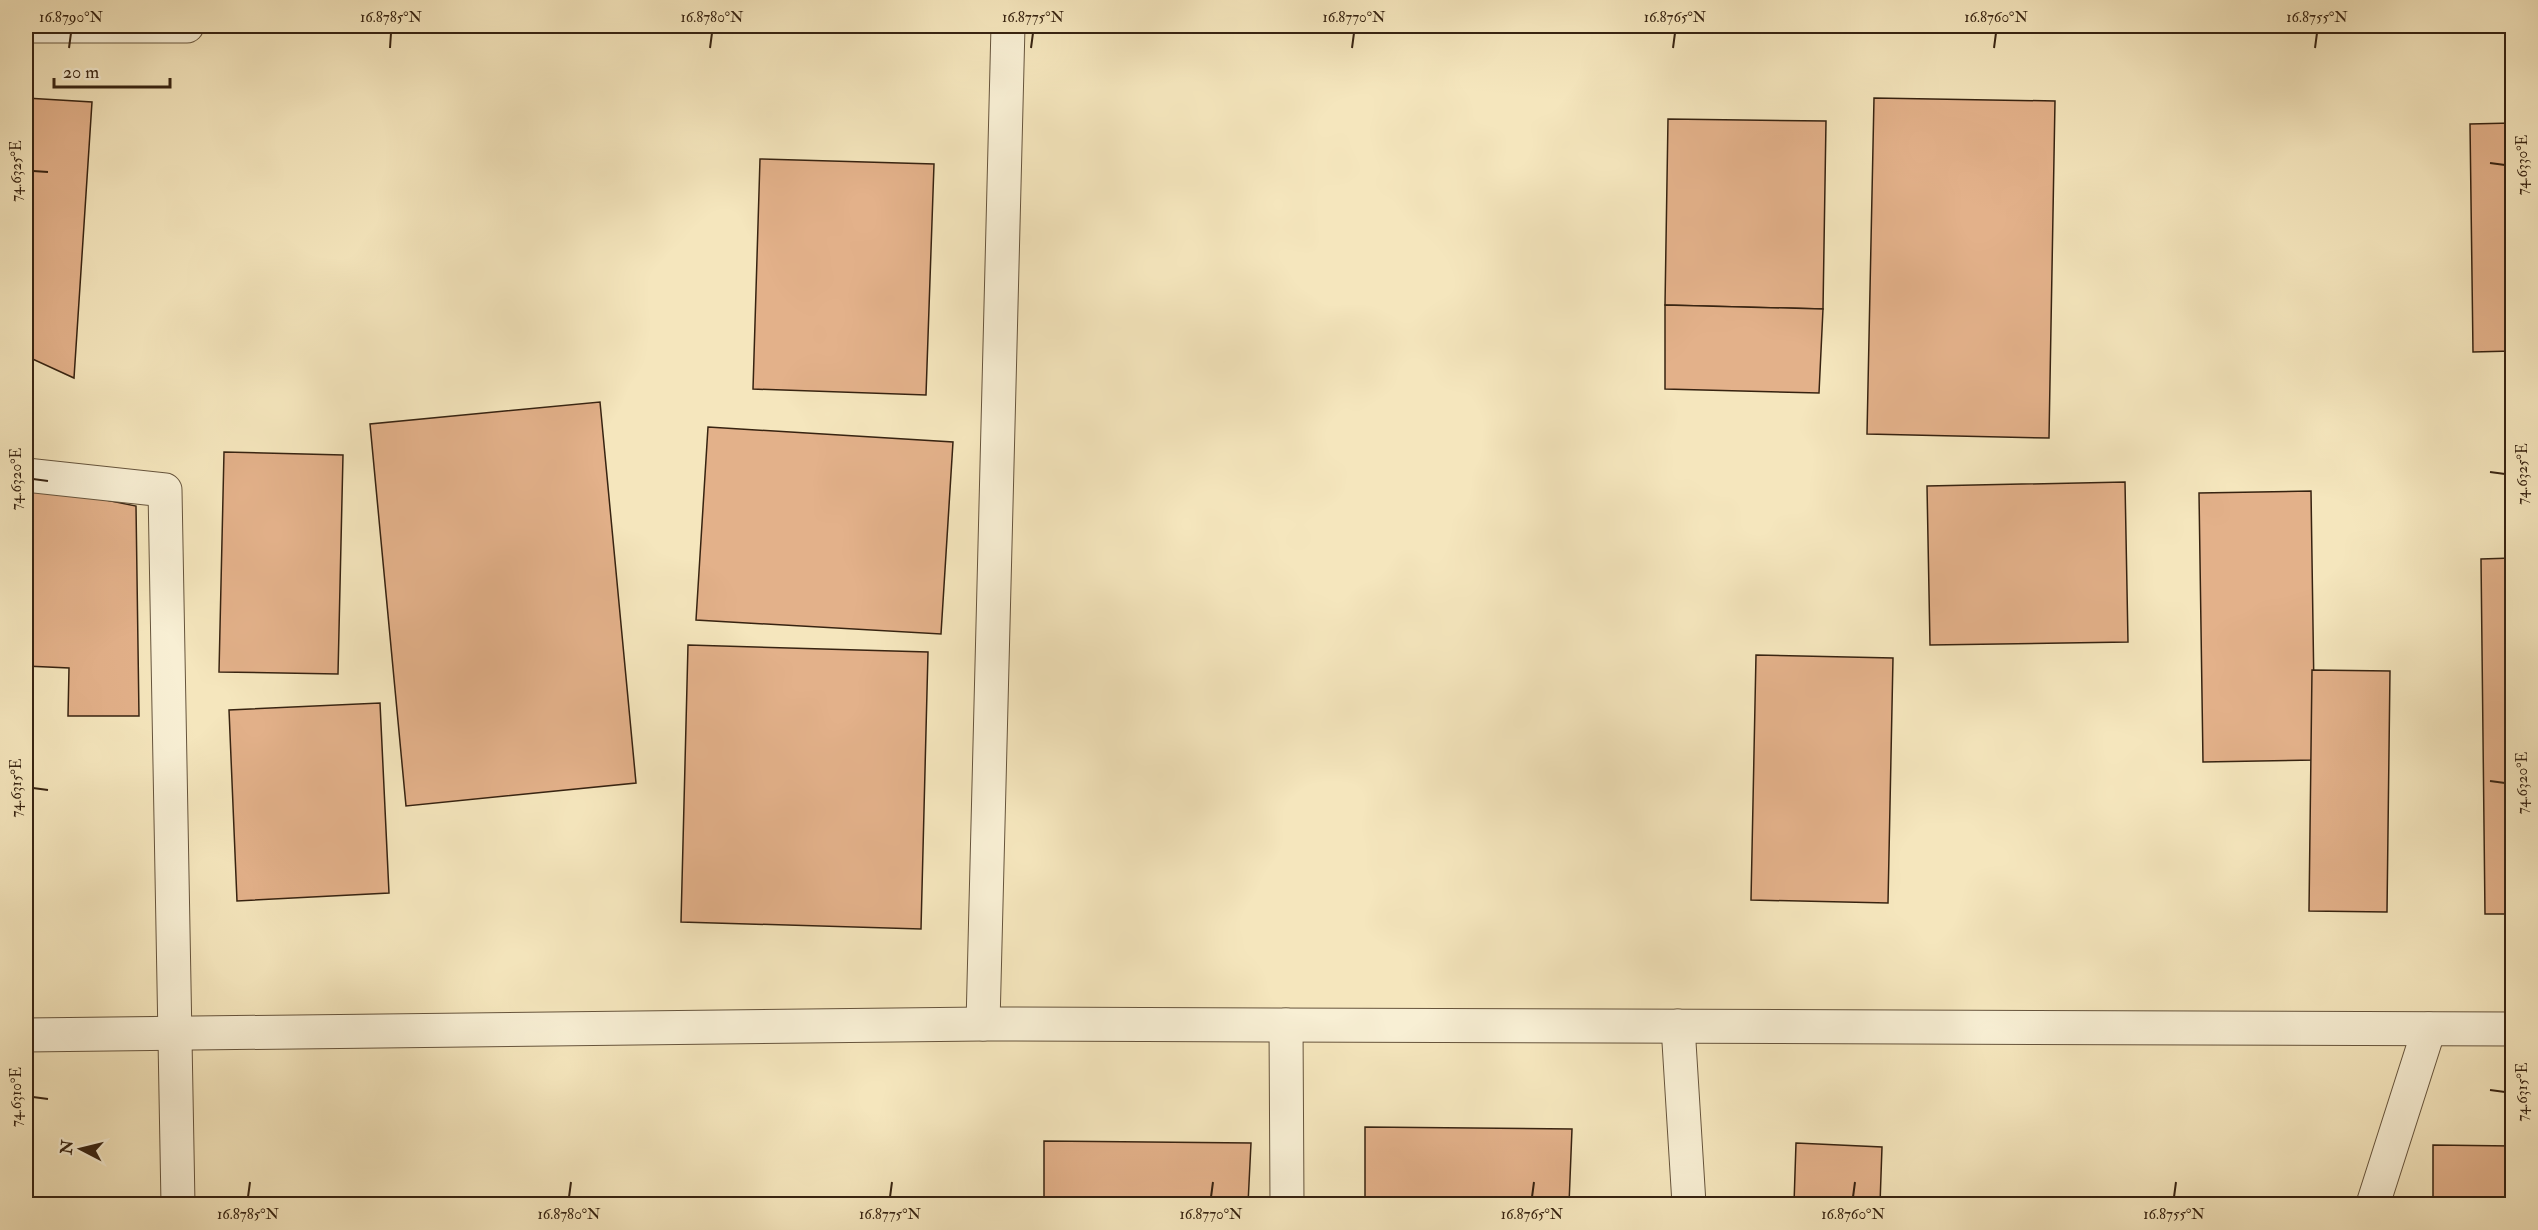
<svg xmlns="http://www.w3.org/2000/svg" width="2538" height="1230" font-family="'IM FELL Double Pica',serif">
<rect width="100%" height="100%" fill="#f5e6bd"/>
<filter id="stains"><feTurbulence type="fractalNoise" baseFrequency=".00333" numOctaves="4"/><feColorMatrix values="0 0 0 0 .2 0 0 0 0 .09 0 0 0 0 .02 0 0 0 .5 -.17"/></filter>
<radialGradient id="worn" r=".72"><stop offset=".6" stop-color="#630" stop-opacity="0"/><stop offset="1" stop-color="#630" stop-opacity=".3"/></radialGradient>
<g fill="#e3b18a" stroke="#372311" stroke-width="1.5">
<path d="M26,98L92,102L74,378L26,356Z"/>
<path d="M1874,98L2055,101L2049,438L1867,434Z"/>
<path d="M1668,119L1826,121L1823,309L1665,305Z"/>
<path d="M2512,123V351L2473,352L2470,124Z"/>
<path d="M760,159L934,164L926,395L753,389Z"/>
<path d="M1665,305L1823,309L1819,393L1665,389Z"/>
<path d="M600,402L636,783L406,806L370,424Z"/>
<path d="M708,427L953,442L941,634L696,620Z"/>
<path d="M224,452L343,455L338,674L219,672Z"/>
<path d="M2125,482L2128,642L1930,645L1927,486Z"/>
<path d="M26,484L136,506L139,716H68L69,668L26,666Z"/>
<path d="M2311,491L2315,760L2203,762L2199,493Z"/>
<path d="M2512,558V914H2485L2481,559Z"/>
<path d="M688,645L928,652L921,929L681,922Z"/>
<path d="M1756,655L1893,658L1888,903L1751,900Z"/>
<path d="M2312,670L2390,671L2387,912L2309,911Z"/>
<path d="M380,703L389,893L237,901L229,710Z"/>
<path d="M1365,1127L1572,1129L1569,1204H1365Z"/>
<path d="M1044,1141L1251,1143L1248,1204H1044Z"/>
<path d="M1796,1143L1882,1147L1880,1204H1794Z"/>
<path d="M2433,1145L2512,1146V1204H2433Z"/>
</g>
<g fill="none" stroke-linecap="round" stroke-linejoin="round">
<defs>
<g id="street">
<path d="M26,26H187"/>
<path d="M26,475L165,490L178,1204"/>
<path d="M983,1024L1008,26"/>
<path d="M1286,1025L1287,1204"/>
<path d="M1678,1026L1689,1204"/>
<path d="M26,1035L983,1024L2512,1029"/>
<path d="M2373,1204L2429,1029"/>
</g>
</defs>
<use href="#street" stroke="#66543c" stroke-width="35"/>
<use href="#street" stroke="#f8efd4" stroke-width="33"/>
</g>
<path fill="none" stroke="#372311" stroke-width="2" d="M69,48L71,33M390,48L391,33M710,48L712,33M1031,48L1033,33M1352,48L1354,33M1673,48L1675,33M1994,48L1996,33M2315,48L2317,33M2490,163L2505,165M33,171L48,172M2490,472L2505,474M33,479L48,481M2490,781L2505,783M33,788L48,790M2490,1090L2505,1092M33,1097L48,1099M248,1197L250,1182M569,1197L571,1182M890,1197L892,1182M1211,1197L1213,1182M1532,1197L1534,1182M1853,1197L1855,1182M2174,1197L2176,1182"/>
<rect width="2538" height="1230" fill="none" stroke="#f5e6bd" stroke-width="66"/>
<g transform="translate(81 1149) rotate(277)" stroke="#f8efd4" stroke-width="4.5" paint-order="stroke">
<path d="M0-4.5L10 22L0 15L-10 22Z" fill="#372311"/>
<text y="-9" font-size="16" font-weight="bold" text-anchor="middle" fill="#372311">N</text>
</g>
<path d="M54 78v9h116v-9" fill="none" stroke="#372311" stroke-width="3"/>
<text x="63" y="78" font-size="18" fill="#372311" stroke="#f8efd4" stroke-width="4.5" paint-order="stroke">20 m</text>
<rect x="33" y="33" width="2472" height="1164" fill="none" stroke="#372311" stroke-width="2"/>
<g font-size="15" text-anchor="middle" fill="#372311">
<text x="71" y="22">16.8790°N</text>
<text x="391" y="22">16.8785°N</text>
<text x="712" y="22">16.8780°N</text>
<text x="1033" y="22">16.8775°N</text>
<text x="1354" y="22">16.8770°N</text>
<text x="1675" y="22">16.8765°N</text>
<text x="1996" y="22">16.8760°N</text>
<text x="2317" y="22">16.8755°N</text>
<text transform="translate(2522 165) rotate(-90)" y="5">74.6330°E</text>
<text transform="translate(16 171) rotate(-90)" y="5">74.6325°E</text>
<text transform="translate(2522 474) rotate(-90)" y="5">74.6325°E</text>
<text transform="translate(16 479) rotate(-90)" y="5">74.6320°E</text>
<text transform="translate(2522 783) rotate(-90)" y="5">74.6320°E</text>
<text transform="translate(16 788) rotate(-90)" y="5">74.6315°E</text>
<text transform="translate(2522 1092) rotate(-90)" y="5">74.6315°E</text>
<text transform="translate(16 1097) rotate(-90)" y="5">74.6310°E</text>
<text x="248" y="1219">16.8785°N</text>
<text x="569" y="1219">16.8780°N</text>
<text x="890" y="1219">16.8775°N</text>
<text x="1211" y="1219">16.8770°N</text>
<text x="1532" y="1219">16.8765°N</text>
<text x="1853" y="1219">16.8760°N</text>
<text x="2174" y="1219">16.8755°N</text>
</g>
<rect width="100%" height="100%" filter="url(#stains)"/>
<rect width="100%" height="100%" fill="url(#worn)"/>
</svg>
